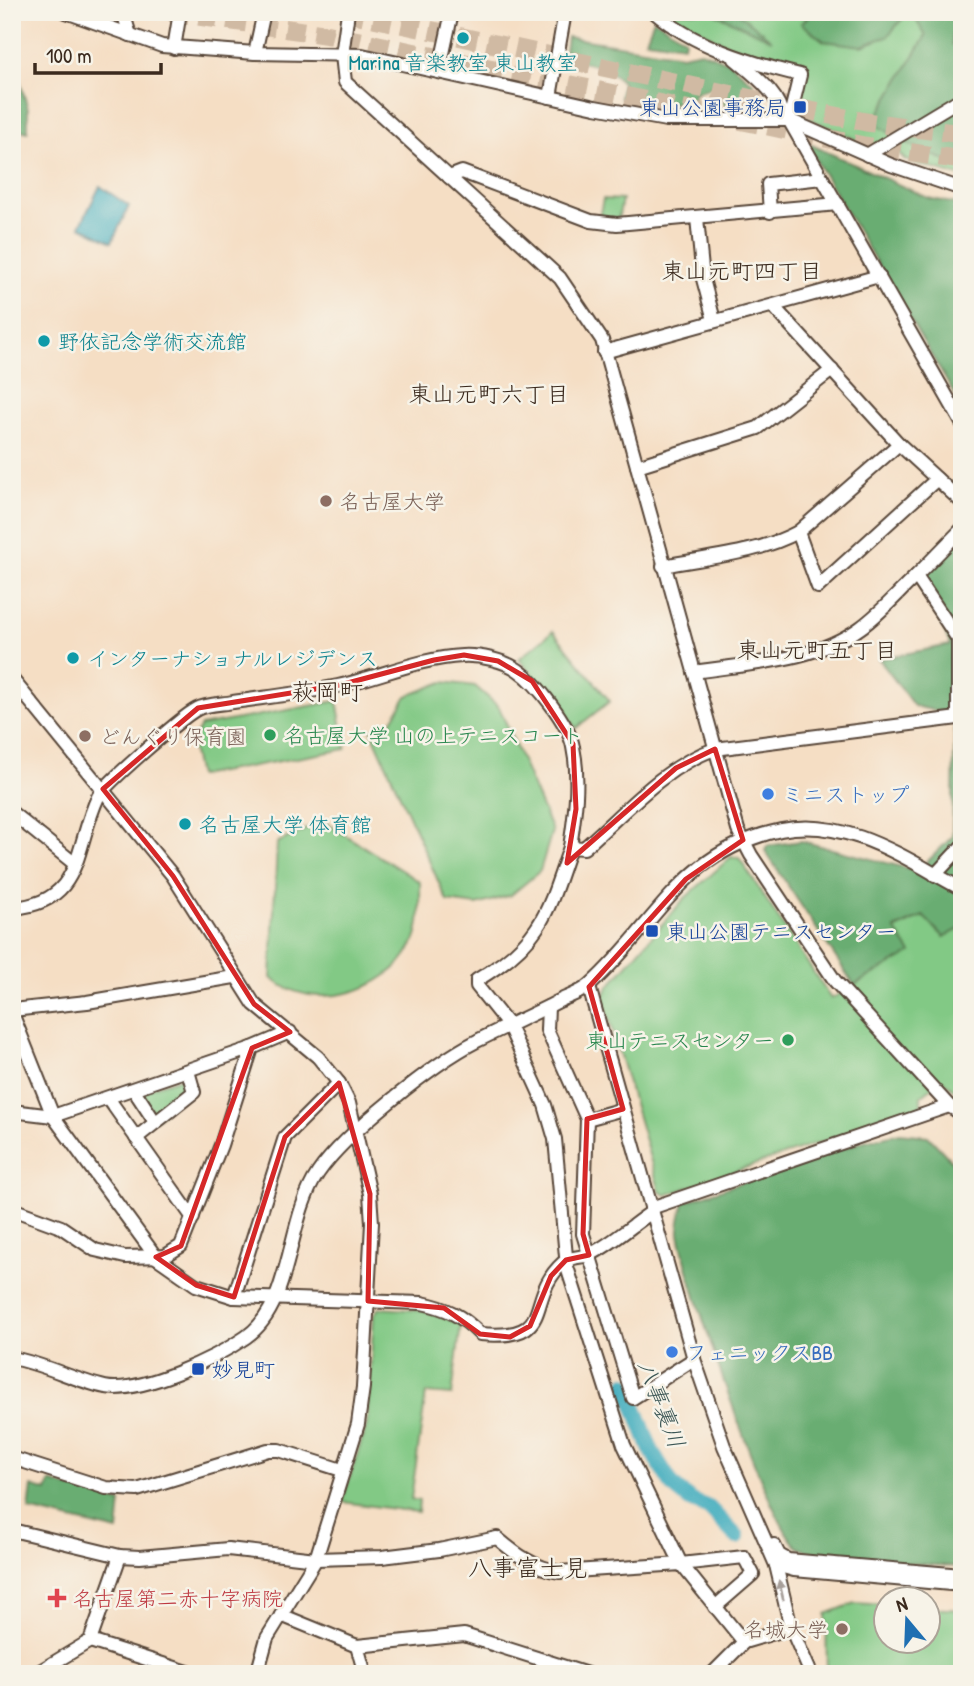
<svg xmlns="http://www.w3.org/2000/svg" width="974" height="1686" font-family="'Patrick Hand','Klee One',sans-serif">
<rect width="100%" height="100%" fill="#f7f3e8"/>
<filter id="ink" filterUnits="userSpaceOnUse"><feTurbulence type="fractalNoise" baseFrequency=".0143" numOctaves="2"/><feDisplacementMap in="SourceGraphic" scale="14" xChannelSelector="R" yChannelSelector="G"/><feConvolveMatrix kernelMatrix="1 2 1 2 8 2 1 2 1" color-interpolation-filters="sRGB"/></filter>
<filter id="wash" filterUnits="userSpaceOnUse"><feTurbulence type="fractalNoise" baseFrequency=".00686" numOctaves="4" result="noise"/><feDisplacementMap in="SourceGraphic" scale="28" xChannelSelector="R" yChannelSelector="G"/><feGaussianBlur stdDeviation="1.57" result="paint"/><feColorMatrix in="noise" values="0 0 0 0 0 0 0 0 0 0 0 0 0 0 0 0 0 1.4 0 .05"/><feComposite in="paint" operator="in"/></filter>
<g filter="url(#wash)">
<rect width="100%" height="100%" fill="#f5dec4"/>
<g fill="#82c985" stroke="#5e7a52" stroke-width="2">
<path d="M666,12H962V177L905,160L897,151L859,141L799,114L804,77L801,68L725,44Z"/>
<path d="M603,199L622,200L618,220L599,218Z"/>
<path d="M553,631L610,701L576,728L519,659Z"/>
<path d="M443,682L475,686L499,707L552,831L540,871L511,895L477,905L447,901L371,730L389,725L407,696Z"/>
<path d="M337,701L346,749L198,776L191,743L201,726Z"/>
<path d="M323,821L420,882C420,903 422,927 412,946C388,992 314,1014 271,978L277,843Z"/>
<path d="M731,857L739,858L831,999L910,953L895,930L923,916L962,928V1096L942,1080L921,1096V1108L666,1195L660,1192L603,998L608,987L684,899Z"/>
<path d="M183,1077L190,1089L156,1119L142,1093L144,1090Z"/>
<path d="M379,1308L427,1311L461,1324L452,1395L426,1393L411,1499L419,1501L418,1512L342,1502L367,1424L374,1314Z"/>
<path d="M855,1603L886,1605V1640H928L929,1608L962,1610V1674H827L826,1614Z"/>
</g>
<g fill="#69ad72" stroke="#526c48" stroke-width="2">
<path d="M714,12H737L772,40L714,13Z"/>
<path d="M814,12H908L888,36L862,46L824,41L801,23Z"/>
<path d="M911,12H955L952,44L962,46V167L918,149L873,123L926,36Z"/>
<path d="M654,19L685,39L684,45L646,40Z"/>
<path d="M567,37L682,55L701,51L729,62L754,84L740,106H725L719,86L693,93L695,105L620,98L622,82L604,67L564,58Z"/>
<path d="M12,54L28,109V132L12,128Z"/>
<path d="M805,142L928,198L962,205V407Z"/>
<path d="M962,534V928L944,937L923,916L895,929L911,953L854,985L765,851L767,846L801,841L918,871L952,837L955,715L914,706L879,659L950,645L922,574Z"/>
<path d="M900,1133L928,1136L962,1172V1567C931,1564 817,1560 798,1547C769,1528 686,1277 679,1234C678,1224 682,1212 684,1202L864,1141Z"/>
<path d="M50,1482L121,1502L118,1531L29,1510L32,1486L47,1491Z"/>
</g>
<path fill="#3eabbd" stroke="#3c6a6e" stroke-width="2" d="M100,186L129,206L112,242L80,226Z"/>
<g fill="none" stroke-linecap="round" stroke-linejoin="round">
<path stroke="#3eabbd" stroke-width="16" d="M626,1384L651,1450L673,1486L690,1500L709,1508L737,1537"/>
</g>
</g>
<g filter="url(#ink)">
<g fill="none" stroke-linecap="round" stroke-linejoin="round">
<g stroke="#d0baa3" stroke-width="19" stroke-dasharray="19 10" stroke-linecap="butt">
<path d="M170,12L330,35L864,146L962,160"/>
<path d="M345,12L785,106L866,122L962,134"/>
</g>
<defs>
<g id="minor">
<path d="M66,12L162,46L255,53L362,55L595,107L666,120H789L891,165L962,189"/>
<path d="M123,12L130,35"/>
<path d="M348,12L342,55L345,82L560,278L602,340L738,830L751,855L835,981L949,1106L962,1114"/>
<path d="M654,12C694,46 750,63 800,75L789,120L962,423"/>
<path d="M174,48L180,12"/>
<path d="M255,53L264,12"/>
<path d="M735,59C754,75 781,94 783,120"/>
<path d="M439,72L452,12"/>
<path d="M550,97L565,12"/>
<path d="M867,155L962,98"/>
<path d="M449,177L462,172L591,221L617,224L838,204"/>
<path d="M770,212L768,184L822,178"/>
<path d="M697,218L703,279L714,320"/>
<path d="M773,306L899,444L962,502"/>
<path d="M604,352L879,276"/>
<path d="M637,466L758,428L832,370"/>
<path d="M798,532L818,587L937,479"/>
<path d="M663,566C708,557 757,554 798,532L899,444"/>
<path d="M694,672C750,663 813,662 860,628C881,613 898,593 916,576"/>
<path d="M12,679L173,876L254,1004L318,1057L339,1083L349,1103L370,1194L372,1223L363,1387L358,1424L316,1559L267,1638L257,1674"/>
<path d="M12,813L75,864"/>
<path d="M570,847C547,915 541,942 477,980V986L509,1026L545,1105L555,1139L567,1267L624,1445L681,1564L744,1557L753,1574L715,1607"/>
<path d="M935,875L962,846"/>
<path d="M12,908C84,903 74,848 98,797C104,785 183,716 197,709C206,704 223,704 233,702C268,697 304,693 338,686C379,677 420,658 462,656C479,655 504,660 518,670C537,683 569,724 573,747C580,780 575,814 570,847L584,848C624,813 664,766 715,749L958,718V639L916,576L962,529"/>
<path d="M589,987L694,1359L724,1446L776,1565L794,1570L962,1585"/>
<path d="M548,1007L547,1030L587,1119L623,1109"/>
<path d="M12,1010L87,1002L234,977"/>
<path d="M12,1013L53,1116L156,1257L196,1285L234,1297L422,1303C447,1308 462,1316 480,1334C559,1341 523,1299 563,1263C570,1256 580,1258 589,1255C611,1245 632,1225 652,1212"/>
<path d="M134,1090L155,1122"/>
<path d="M108,1098L193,1218"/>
<path d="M12,1111L53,1116L252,1048"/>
<path d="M587,1119L583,1234L633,1398L694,1359"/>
<path d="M136,1138L194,1092L188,1071"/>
<path d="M651,1208L949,1106"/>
<path d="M12,1209L61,1227L95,1250L125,1257L165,1256L181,1246L221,1145L252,1048L290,1032"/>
<path d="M234,1297L285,1137L339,1083"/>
<path d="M12,1358C45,1364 73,1380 105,1387C140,1394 216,1358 246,1337C293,1305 286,1220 318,1173C345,1133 434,1063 477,1041C504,1027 532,1015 559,1001C569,996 583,992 591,984C658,923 682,851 781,830C847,816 907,860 962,889"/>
<path d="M12,1458L106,1488L137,1490L268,1450H279L342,1470"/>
<path d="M12,1530L120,1556L140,1557L228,1549L316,1559L382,1557L439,1550L497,1538C517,1555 533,1567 559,1572L681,1564L744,1642"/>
<path d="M774,1545L779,1555L788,1560L962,1575"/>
<path d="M779,1563L776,1565L791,1628L811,1674"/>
<path d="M281,1615L357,1646L464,1635L587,1674"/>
<path d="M90,1641L194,1674"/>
<path d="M357,1646L365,1674"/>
<path d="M35,1674L90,1641L120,1556"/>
<path d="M712,1674L744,1642L791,1628"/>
</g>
</defs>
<use href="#minor" stroke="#574537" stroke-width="16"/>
<use href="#minor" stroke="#fff" stroke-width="12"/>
</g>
<defs><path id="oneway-solid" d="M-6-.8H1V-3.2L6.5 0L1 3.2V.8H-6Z" transform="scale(1.75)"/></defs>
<use fill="#a79f9a" href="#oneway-solid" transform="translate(781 1590) rotate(-103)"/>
</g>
<path fill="none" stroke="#d62828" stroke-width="5" stroke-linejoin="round" d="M464,655L498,661L532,681L573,744L576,809L567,863L676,768L715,749L743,840L686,879L589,987L623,1109L587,1119L583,1234L589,1255L566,1260L551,1276L530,1326L510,1337L480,1334L444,1308L368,1301L370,1194L339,1083L285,1137L234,1297L196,1285L156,1257L181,1246L252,1048L290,1032L254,1004L173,876L103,789L198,708L340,685L434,660Z"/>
<g fill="#0f9aa8" stroke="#f7f3e8" stroke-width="2.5">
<circle cx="463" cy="38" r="7"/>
<circle cx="44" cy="341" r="7"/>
<circle cx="73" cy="658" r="7"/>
<circle cx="185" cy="824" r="7"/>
</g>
<g fill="#1a4fb4" stroke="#f7f3e8" stroke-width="2.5">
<rect x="793" y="100" width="14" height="14" rx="3.5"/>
<rect x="645" y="924" width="14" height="14" rx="3.5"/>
<rect x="191" y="1362" width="14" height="14" rx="3.5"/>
</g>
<g fill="#8d6e63" stroke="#f7f3e8" stroke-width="2.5">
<circle cx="326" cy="501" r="7"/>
<circle cx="85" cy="736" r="7"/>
<circle cx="842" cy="1629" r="7"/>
</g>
<g fill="#2e9e5b" stroke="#f7f3e8" stroke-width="2.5">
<circle cx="270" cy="735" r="7"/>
<circle cx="788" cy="1040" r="7"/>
</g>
<g fill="#3f7fe0" stroke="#f7f3e8" stroke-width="2.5">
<circle cx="768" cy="794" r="7"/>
<circle cx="672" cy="1352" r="7"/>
</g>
<path fill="#e0444e" stroke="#f7f3e8" stroke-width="2.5" d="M53.5 1587.5h7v7h7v7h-7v7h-7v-7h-7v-7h7z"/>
<g text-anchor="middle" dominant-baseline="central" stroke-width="5" stroke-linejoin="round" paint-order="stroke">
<g font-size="21" fill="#0d838f" stroke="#f7f3e8" text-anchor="start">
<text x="463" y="62" text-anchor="middle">Marina 音楽教室 東山教室</text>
<text x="58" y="341">野依記念学術交流館</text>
<text x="87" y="658">インターナショナルレジデンス</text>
<text x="199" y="824">名古屋大学 体育館</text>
</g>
<g font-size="21" fill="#164399" stroke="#f7f3e8" text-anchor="start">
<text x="786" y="107" text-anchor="end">東山公園事務局</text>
<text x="666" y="931">東山公園テニスセンター</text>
<text x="212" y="1369">妙見町</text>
</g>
<g font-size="21" fill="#785e54" stroke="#f7f3e8" text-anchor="start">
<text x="340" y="501">名古屋大学</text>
<text x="99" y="736">どんぐり保育園</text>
<text x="828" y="1629" text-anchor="end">名城大学</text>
</g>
<g font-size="21" fill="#27864d" stroke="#f7f3e8" text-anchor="start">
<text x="284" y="735">名古屋大学 山の上テニスコート</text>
<text x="774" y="1040" text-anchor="end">東山テニスセンター</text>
</g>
<g font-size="21" fill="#366cbe" stroke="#f7f3e8" text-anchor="start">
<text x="782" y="794">ミニストップ</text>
<text x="686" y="1352">フェニックスBB</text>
</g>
<g font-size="21" fill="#be3a42" stroke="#f7f3e8" text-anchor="start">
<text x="73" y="1598">名古屋第二赤十字病院</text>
</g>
<g font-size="23" fill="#3b2a1e" stroke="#f7f3e8">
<text x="742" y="270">東山元町四丁目</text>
<text x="489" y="393">東山元町六丁目</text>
<text x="817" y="649">東山元町五丁目</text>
</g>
<g font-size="23" font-style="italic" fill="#3c5756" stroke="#f7f3e8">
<text transform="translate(662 1404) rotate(69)">八事裏川</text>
</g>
<g font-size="24" fill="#3b2a1e" stroke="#f7f3e8">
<text x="327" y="691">萩岡町</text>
<text x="528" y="1567">八事富士見</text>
</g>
</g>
<rect width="974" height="1686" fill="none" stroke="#f7f3e8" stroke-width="42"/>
<g transform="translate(907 1620) rotate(341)"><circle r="33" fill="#f7f3e8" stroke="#aca397" stroke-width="2"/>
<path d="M0-5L12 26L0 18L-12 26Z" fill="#1f6fb2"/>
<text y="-10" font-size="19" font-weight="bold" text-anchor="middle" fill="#3b2a1e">N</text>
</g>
<path d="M35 63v10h126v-10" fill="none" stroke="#3b2a1e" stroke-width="3.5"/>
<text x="46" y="63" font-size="21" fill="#3b2a1e" stroke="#f7f3e8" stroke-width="5" paint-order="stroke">100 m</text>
</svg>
